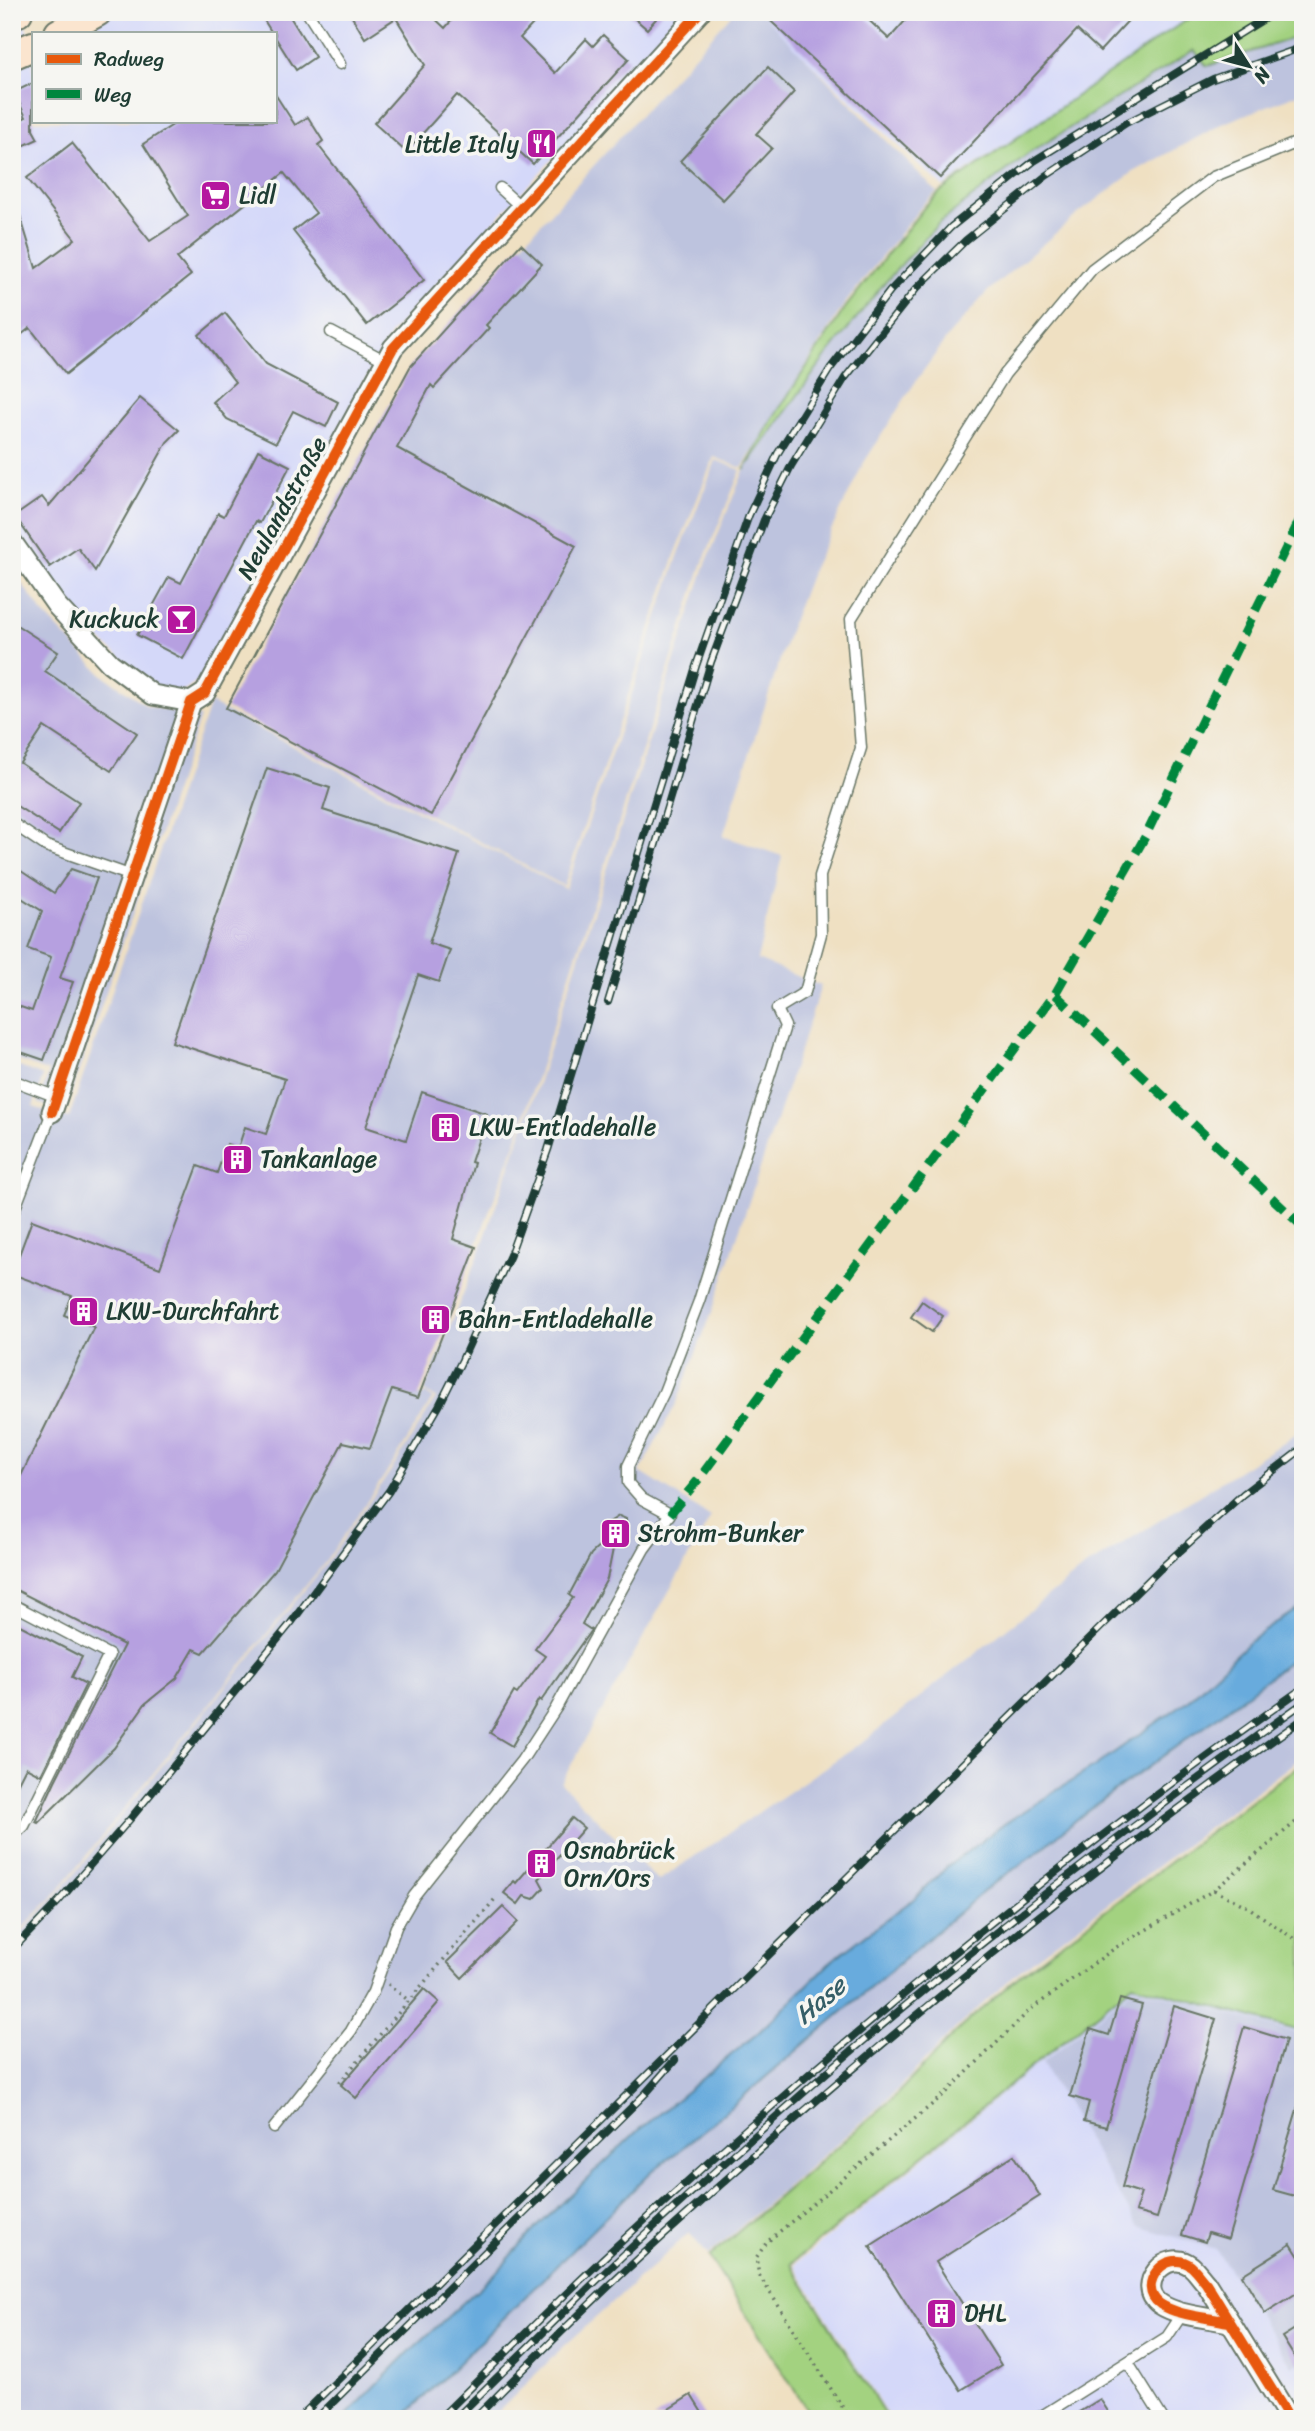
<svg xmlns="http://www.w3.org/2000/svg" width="1315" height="2431" font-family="Sriracha,sans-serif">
<rect width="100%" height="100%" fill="#f6f6f2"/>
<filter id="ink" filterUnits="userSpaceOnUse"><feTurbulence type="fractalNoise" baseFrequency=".0143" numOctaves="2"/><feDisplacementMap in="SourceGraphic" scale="14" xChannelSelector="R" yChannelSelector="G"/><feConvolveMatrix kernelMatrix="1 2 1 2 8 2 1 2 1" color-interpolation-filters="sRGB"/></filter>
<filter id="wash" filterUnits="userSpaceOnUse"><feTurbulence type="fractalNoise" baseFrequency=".00686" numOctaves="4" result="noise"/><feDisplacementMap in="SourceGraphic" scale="28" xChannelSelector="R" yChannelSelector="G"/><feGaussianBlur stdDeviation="1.57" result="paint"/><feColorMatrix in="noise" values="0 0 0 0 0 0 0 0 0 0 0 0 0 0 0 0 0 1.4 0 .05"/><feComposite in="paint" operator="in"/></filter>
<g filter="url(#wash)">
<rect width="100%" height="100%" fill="#efe0c2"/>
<g fill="#d4d8f9">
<path d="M12,12H21L33,50V121H275V33H69L103,12H689L391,333L207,676L181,692L157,687L109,648L64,605L12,531Z"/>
<path d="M756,12H1199L943,187Z"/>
<path d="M1133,1985L1303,2033V2419H890L794,2265Z"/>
</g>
<g fill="#bdc3de">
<path d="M734,12H760L937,192L925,202L843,306L742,468L714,457L675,555L564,886L226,708L410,367Z"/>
<path d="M1303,35V92L1224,123L1132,173L1078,214L988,291L949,335L916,381L863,464L812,570L791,625L723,836L782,856L757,960L821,986L713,1309L677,1402L640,1472L711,1517L561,1783L658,1881L868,1738L1081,1570L1303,1430V1756L1017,1973L955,2029L888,2099L708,2255L689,2233L560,2350L491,2419H12V1942L52,1901L329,1560L396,1463L436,1398L424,1391L479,1254L530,1108L705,566L744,470L821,363L882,285L939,223L1028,154L1194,50L1207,66Z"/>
<path d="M716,460L741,470L702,565L516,1142L418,1397L426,1394L433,1398L394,1462L327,1560L51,1899L12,1939V1064L43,1076L33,1107L69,1118L210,703L566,889L678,556Z"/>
<path d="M12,570L43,613L103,675L147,706L200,717L65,1112L38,1103L49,1072L12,1058Z"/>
<path d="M1134,1987L1303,2035V2359L1292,2366L1216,2249L1138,2226L1042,2063Z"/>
</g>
<g fill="#a3d280" stroke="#61885a" stroke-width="2">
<path d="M1199,12H1303V35L1207,66L1194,50L1028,154L939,223L882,286L821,363L744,470L772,420L845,308L926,205L941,191L1162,36Z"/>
<path d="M1303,1762V2032L1133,1984L791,2264L888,2419H813L709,2257L891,2100L960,2028L1020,1975Z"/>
</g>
<path fill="#68abdd" stroke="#447488" stroke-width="2" d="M1303,1605V1651L1214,1719L1082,1815L1037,1853L991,1885L679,2151L652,2171L402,2419H343L410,2351L499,2270L529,2235L632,2136L759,2032L835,1958L915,1898L947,1867L1004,1824L1095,1766L1187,1701L1249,1642Z"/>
<g id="blocks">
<g fill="#b6a0e0">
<path d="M259,12H287L315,57L296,70L275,37V33H272Z"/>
<path d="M349,12H428L445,28L459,12H544L520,38L555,73L586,39L593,46L603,35L629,59L533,164L457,95L406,152L374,123L425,65L396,18L365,38Z"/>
<path d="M627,12H662L647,29Z"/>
<path d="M761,12H860L889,39L913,12H1136L1100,51L1077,30L940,178Z"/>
<path d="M768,67L794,92L756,134L772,148L723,200L680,161Z"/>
<path d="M33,83V130L38,139L12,151V124L26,117L14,92Z"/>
<path d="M275,94L295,125L308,117L323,141L318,145L424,280L367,325L293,231L316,213L284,173L177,258L191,275L66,374L30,328L12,342V202H16L36,268L75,239L27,178L72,143L150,241L188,216L143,144L179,121H275Z"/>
<path d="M521,244L542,264L486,325L489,328L434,388L431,385L397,448L576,546L431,815L226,708L410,367Z"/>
<path d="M225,313L266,364L338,402L326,427L293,411L276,443L227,419L213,402L235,382L199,335Z"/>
<path d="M140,398L179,430L167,442L95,571L78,548L50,567L15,516L42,497L49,506Z"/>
<path d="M258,450L290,466L260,523L256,521L183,659L137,635L169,577L181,583L218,513L224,516Z"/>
<path d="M12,622L58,652L45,671L137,733L111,771L44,727L20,763L79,802L59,833L12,803Z"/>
<path d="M267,768L330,788L323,810L459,854L429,943L450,950L439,982L418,975L366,1127L406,1140L422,1092L487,1114L471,1162L474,1163L453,1239L476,1247L418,1398L392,1390L370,1448L343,1442L275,1570L203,1653L194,1649L177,1678L145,1704L114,1748L38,1823L36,1822L55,1781L124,1645L12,1588V1494L94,1327L64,1315L72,1296L12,1274L32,1220L160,1268L198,1166L217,1173L227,1144L238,1148L245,1127L266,1134L285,1079L172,1042Z"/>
<path d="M12,865L54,893L71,869L97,878L60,978L73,982L44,1060L12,1049V1004L32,1011L51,957L28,949L42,911L12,892Z"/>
<path d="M922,1301L943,1316L932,1332L911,1317Z"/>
<path d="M619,1516L626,1519L629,1537L626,1543L613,1549L607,1579L582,1624L591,1630L541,1701L539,1699L512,1746L490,1733L514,1692L517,1694L545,1656L535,1649L573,1598L569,1595L591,1554L603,1543L601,1534L605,1525Z"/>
<path d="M12,1621L82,1657L72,1677L86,1684L41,1775L26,1767L12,1795Z"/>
<path d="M572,1818L584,1828L539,1879L544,1888L534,1899L524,1896L518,1904L504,1893L514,1881L516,1883Z"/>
<path d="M503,1907L518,1922L462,1978L447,1962Z"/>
<path d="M424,1989L439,2002L356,2098L341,2085Z"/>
<path d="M1120,1999L1142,2005L1106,2127L1084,2121L1089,2102L1070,2096L1090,2029L1109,2035Z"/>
<path d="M1174,2006L1216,2019L1157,2218L1135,2212L1141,2193L1122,2187Z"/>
<path d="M1244,2027L1286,2040L1228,2239L1208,2233L1205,2242L1182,2235Z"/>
<path d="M1299,2103L1303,2104V2171L1295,2196L1273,2190Z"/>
<path d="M1014,2155L1040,2196L936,2262L1001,2365L961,2390L870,2246Z"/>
<path d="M1291,2244L1303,2263V2289L1265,2313L1242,2275Z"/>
<path d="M1303,2324V2371L1282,2337Z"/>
<path d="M691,2395L706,2419H653Z"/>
<path d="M1100,2399L1113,2419H1068Z"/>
</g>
</g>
</g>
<g filter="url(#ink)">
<use href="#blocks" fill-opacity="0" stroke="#687666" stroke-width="2"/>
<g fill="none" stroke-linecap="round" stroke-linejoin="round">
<defs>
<g id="service">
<path d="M307,12L340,64"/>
<path d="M500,188L522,208"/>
<path d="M331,332L386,361"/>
<path d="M12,823L46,846L132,876"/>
<path d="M12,1080L57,1097"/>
<path d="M12,1216L52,1112"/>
<path d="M12,1604L109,1655L24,1826L12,1837"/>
<path d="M274,2128L351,2031L373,1992L396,1927L414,1896L522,1760L556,1708L644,1549L670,1514L642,1499L628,1483V1466L664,1392L699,1301L785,1026L777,1009L805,992L821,934L820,876L861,748L851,619L1005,374L1092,269L1213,177L1303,140"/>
<path d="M1128,2363L1163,2419"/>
<path d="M1037,2419L1167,2337L1183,2313"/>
</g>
<g id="minor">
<path d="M12,542L57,606L110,663L153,695L191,702"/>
<path d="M52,1112L191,702L205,693L393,348L700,12"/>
<path d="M1228,2322C1207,2317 1178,2316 1160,2304C1135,2286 1166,2247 1191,2266C1197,2271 1201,2278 1206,2283L1290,2419"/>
</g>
<g id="secondary">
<path d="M12,14L18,12"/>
<path d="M59,33L97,12"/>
<path d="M12,55L33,46"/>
</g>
</defs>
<use href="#service" stroke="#687666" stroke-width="13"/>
<use href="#minor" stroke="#687666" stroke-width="23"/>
<use href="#secondary" stroke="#687666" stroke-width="32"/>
<g stroke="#687666" stroke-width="3.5" stroke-dasharray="2 5" stroke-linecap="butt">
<path d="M1214,1890L1248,1907L1303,1945"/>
<path d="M388,1984L409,2001"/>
<path d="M339,2083L495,1899"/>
<path d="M850,2419L759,2275L756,2258L767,2242L947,2092L1030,2010L1115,1948L1214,1890L1303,1816"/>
</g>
<use href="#service" stroke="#fff" stroke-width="10"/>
<use href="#minor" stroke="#fff" stroke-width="19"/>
<use href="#secondary" stroke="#fbe5cf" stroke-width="28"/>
<defs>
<g id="rail">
<path d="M608,1002L711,662L764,520L791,466L845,378L916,289L966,240L1046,176L1126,123L1213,79L1303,47"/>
<path d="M12,1950L58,1902L131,1818L291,1623L389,1491L439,1406L462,1360L510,1255L548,1150L696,666L749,515L778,453L830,369L890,291L951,227L1034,161L1275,12"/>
<path d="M298,2419L1160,1569L1243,1494L1303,1448"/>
<path d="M316,2419L646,2093L675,2060"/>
<path d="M439,2419C496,2363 552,2306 610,2252C829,2049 1059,1860 1303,1688"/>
<path d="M455,2419C508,2367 561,2314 615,2263C678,2203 744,2145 810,2087C966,1950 1133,1824 1303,1703"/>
<path d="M474,2419C524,2369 574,2318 626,2270C841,2073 1064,1886 1303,1719"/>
</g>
</defs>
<use href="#rail" stroke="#1f3d34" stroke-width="8"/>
<use href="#rail" stroke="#f6f6f2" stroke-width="5" stroke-dasharray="16" stroke-linecap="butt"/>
<g stroke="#00873e" stroke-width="9" stroke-dasharray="18 9" stroke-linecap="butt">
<path d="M1055,994L1303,1227"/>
<path d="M670,1514L698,1480L1055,994L1145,837L1303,513"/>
</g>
<defs>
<g id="cycleway">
<path d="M52,1112L191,702L205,693L393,348L700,12"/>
<path d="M1228,2322C1207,2317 1178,2316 1160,2304C1135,2286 1166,2247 1191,2266C1197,2271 1201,2278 1206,2283L1290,2419"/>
</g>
</defs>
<use href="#cycleway" stroke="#f6f6f2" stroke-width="15"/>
<use href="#cycleway" stroke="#e8590c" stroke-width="10"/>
</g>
</g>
<defs>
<symbol id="restaurant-square" viewBox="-11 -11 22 22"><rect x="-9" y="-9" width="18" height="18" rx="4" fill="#b5179e" stroke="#f6f6f2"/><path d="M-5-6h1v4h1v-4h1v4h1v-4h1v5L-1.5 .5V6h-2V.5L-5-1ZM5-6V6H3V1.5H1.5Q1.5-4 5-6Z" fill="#fff"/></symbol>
<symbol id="supermarket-square" viewBox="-11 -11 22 22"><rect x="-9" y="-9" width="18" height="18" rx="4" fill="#b5179e" stroke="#f6f6f2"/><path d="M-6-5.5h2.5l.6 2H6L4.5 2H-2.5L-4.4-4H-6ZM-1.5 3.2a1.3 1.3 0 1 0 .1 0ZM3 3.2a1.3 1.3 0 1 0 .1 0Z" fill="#fff"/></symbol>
<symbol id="bar-square" viewBox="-11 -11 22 22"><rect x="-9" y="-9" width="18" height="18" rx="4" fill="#b5179e" stroke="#f6f6f2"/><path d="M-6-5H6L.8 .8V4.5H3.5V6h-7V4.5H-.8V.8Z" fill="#fff"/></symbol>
<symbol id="building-square" viewBox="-11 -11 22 22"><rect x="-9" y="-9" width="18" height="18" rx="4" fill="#b5179e" stroke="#f6f6f2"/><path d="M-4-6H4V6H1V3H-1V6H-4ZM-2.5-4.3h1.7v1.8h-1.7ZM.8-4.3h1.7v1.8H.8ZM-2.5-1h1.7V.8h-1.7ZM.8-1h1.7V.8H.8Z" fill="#fff"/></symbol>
</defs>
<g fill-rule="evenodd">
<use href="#restaurant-square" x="524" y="126" width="35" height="35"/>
<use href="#supermarket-square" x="198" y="178" width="35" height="35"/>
<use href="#bar-square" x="164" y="602" width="35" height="35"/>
<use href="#building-square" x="428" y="1110" width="35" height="35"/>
<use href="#building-square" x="220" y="1142" width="35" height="35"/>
<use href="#building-square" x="66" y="1294" width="35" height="35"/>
<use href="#building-square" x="418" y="1302" width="35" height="35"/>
<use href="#building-square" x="598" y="1516" width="35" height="35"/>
<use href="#building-square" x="524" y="1846" width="35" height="35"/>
<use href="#building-square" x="924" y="2296" width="35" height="35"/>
</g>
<g text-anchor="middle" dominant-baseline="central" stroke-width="7" stroke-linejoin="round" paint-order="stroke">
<g font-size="24" fill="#1f3d34" stroke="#f6f6f2" text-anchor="start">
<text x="519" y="144" text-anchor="end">Little Italy</text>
<text x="239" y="195">Lidl</text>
<text x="159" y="619" text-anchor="end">Kuckuck</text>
<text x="469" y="1127">LKW-Entladehalle</text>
<text x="260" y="1159">Tankanlage</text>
<text x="106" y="1311">LKW-Durchfahrt</text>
<text x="458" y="1319">Bahn-Entladehalle</text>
<text x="638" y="1533">Strohm-Bunker</text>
<text x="564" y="1850">Osnabrück<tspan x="564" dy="28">Orn/Ors</tspan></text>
<text x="964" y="2313">DHL</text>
</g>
<g font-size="24" fill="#1f3d34" stroke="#f6f6f2">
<text transform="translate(282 508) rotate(-61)">Neulandstraße</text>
</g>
<g font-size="26" font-style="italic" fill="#355e67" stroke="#f6f6f2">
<text transform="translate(820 2000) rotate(-40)">Hase</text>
</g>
</g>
<rect width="1315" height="2431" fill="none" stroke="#f6f6f2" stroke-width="42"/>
<rect x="32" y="32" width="245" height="91" fill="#f6f6f2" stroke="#a0aca6" stroke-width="2"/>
<rect x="46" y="54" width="35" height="10" fill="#e8590c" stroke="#a0aca6" stroke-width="2"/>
<text x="94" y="66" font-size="21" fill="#1f3d34">Radweg</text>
<rect x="46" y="89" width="35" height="10" fill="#00873e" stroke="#a0aca6" stroke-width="2"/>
<text x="94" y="102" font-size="21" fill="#1f3d34">Weg</text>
<g transform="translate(1249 66) rotate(126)" stroke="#f6f6f2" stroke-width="5" paint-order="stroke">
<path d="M0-5L12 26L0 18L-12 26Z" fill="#1f3d34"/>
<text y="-10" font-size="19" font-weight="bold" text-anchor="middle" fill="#1f3d34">N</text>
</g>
</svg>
